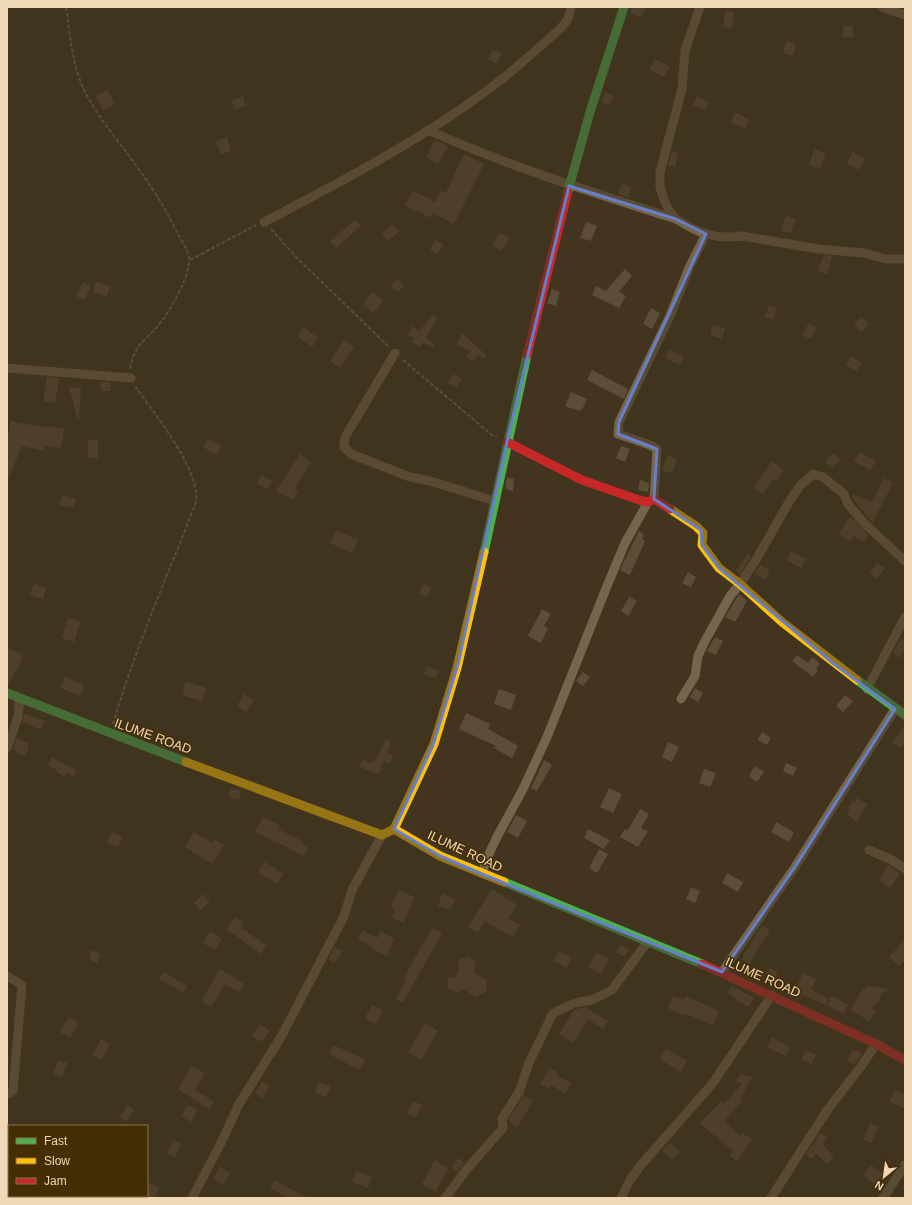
<svg xmlns="http://www.w3.org/2000/svg" width="912" height="1205" font-family="Helvetica,sans-serif">
<rect width="100%" height="100%" fill="#42341f"/>
<g fill="#5c4d38">
<path d="M632,7H646L641,18L630,13Z"/>
<path d="M725,11L734,12L732,28L723,27Z"/>
<rect x="843" y="26" width="10" height="11"/>
<path d="M787,41L796,44L793,56L783,53Z"/>
<path d="M493,49L502,53L497,64L488,59Z"/>
<path d="M655,59L670,66L664,77L650,70Z"/>
<path d="M108,90L115,104L103,110L96,96Z"/>
<path d="M605,92L614,96L610,105L601,102Z"/>
<path d="M243,96L246,106L234,110L232,101Z"/>
<path d="M697,96L709,103L705,110L693,105Z"/>
<path d="M735,112L749,120L745,129L731,122Z"/>
<path d="M227,137L231,151L221,154L216,141Z"/>
<path d="M435,140L448,146L438,164L426,157Z"/>
<path d="M814,149L826,154L820,168L809,165Z"/>
<path d="M672,151L678,153L675,167L668,165Z"/>
<path d="M853,152L865,159L859,170L847,163Z"/>
<path d="M464,154L484,164L454,224L433,213L430,218L416,209L415,211L405,206L413,191L435,202L441,191L446,193Z"/>
<path d="M622,184L631,187L628,197L618,194Z"/>
<path d="M786,216L795,219L791,233L781,231Z"/>
<path d="M356,219L361,226L336,248L330,241Z"/>
<path d="M586,222L597,226L591,241L580,238Z"/>
<path d="M392,224L399,231L388,241L382,234Z"/>
<path d="M500,233L509,238L501,251L493,246Z"/>
<path d="M435,240L443,244L438,254L430,250Z"/>
<path d="M824,255L832,256L827,274L818,271Z"/>
<path d="M625,269L632,276L619,292L626,296L619,308L592,295L596,286L606,291Z"/>
<path d="M397,279L404,286L398,292L391,286Z"/>
<path d="M83,282L91,286L84,300L76,296Z"/>
<path d="M96,282L110,286L107,297L93,292Z"/>
<path d="M552,289L560,292L556,306L547,303Z"/>
<path d="M373,292L383,301L373,313L363,304Z"/>
<path d="M769,305L777,308L773,320L765,317Z"/>
<path d="M651,308L660,313L652,329L643,324Z"/>
<path d="M433,315L437,318L426,337L435,345L433,348L423,342L420,347L412,342L414,338L408,335L412,326L419,331Z"/>
<path d="M861,317L869,323L862,332L854,325Z"/>
<path d="M809,323L817,328L810,339L802,335Z"/>
<path d="M713,325L725,328L722,339L710,335Z"/>
<path d="M303,327L318,338L312,347L297,336Z"/>
<path d="M462,333L487,356L485,359L478,355L472,362L466,356L470,351L457,344Z"/>
<path d="M344,340L354,347L340,368L330,361Z"/>
<path d="M669,350L684,357L680,365L665,358Z"/>
<path d="M851,356L862,362L857,371L846,365Z"/>
<path d="M592,370L628,389L624,399L587,380Z"/>
<path d="M453,374L461,379L457,388L448,383Z"/>
<path d="M47,377L59,378L55,403L43,401Z"/>
<path d="M100,382H110L111,391H101Z"/>
<path d="M69,387L81,388L79,419H77Z"/>
<path d="M571,392L587,399L582,410L580,409L579,411L565,406Z"/>
<path d="M11,421L41,427L44,426L64,429L61,448L45,446L44,451L22,446L7,481V441Z"/>
<path d="M208,439L221,446L216,455L203,447Z"/>
<rect x="88" y="440" width="10" height="18"/>
<path d="M621,446L630,449L625,462L616,458Z"/>
<path d="M860,452L876,461L870,470L854,461Z"/>
<path d="M833,453L840,459L832,468L825,462Z"/>
<path d="M300,454L311,462L294,489L298,491L293,500L276,491Z"/>
<path d="M668,455L677,459L672,473L662,470Z"/>
<path d="M772,461L784,470L776,481L773,478L763,494L754,488Z"/>
<path d="M261,475L272,481L267,489L257,483Z"/>
<path d="M507,477L514,479L513,491L505,489Z"/>
<path d="M884,478L893,483L880,508L873,521L874,524L852,498L854,494L872,502Z"/>
<path d="M640,480L649,483L648,492L638,490Z"/>
<path d="M62,495L76,499L74,508L59,505Z"/>
<path d="M850,516L868,535L864,542L853,535L850,541L839,534Z"/>
<path d="M336,530L358,540L352,553L330,543Z"/>
<path d="M639,531L644,534L642,539L645,541L630,575L620,570Z"/>
<path d="M791,551L806,559L801,568L787,560Z"/>
<path d="M748,554L751,556L740,574L736,571Z"/>
<path d="M877,563L885,568L877,579L870,573Z"/>
<path d="M760,565L770,570L765,580L754,574Z"/>
<path d="M688,572L696,577L691,587L682,583Z"/>
<path d="M34,584L46,588L43,599L30,595Z"/>
<path d="M423,584L431,587L427,597L419,593Z"/>
<path d="M739,594L747,601L735,622L725,617Z"/>
<path d="M629,597L637,601L628,616L621,611Z"/>
<path d="M542,609L551,614L544,626L548,628L541,643L528,636Z"/>
<path d="M68,618L80,622L74,642L62,638Z"/>
<path d="M715,637L723,641L716,655L707,651Z"/>
<path d="M901,638L905,641V649L899,658L893,653Z"/>
<path d="M7,648L23,654L18,670H16L8,685Z"/>
<path d="M797,655L808,663L812,657L820,664L816,669L818,671L813,677L792,661Z"/>
<path d="M427,666L439,670L436,678L424,674Z"/>
<path d="M583,672L590,677L583,686L576,681Z"/>
<path d="M65,677L84,685L80,696L61,688Z"/>
<path d="M186,682L206,688L202,701L182,695Z"/>
<path d="M695,688L703,693L698,702L690,697Z"/>
<path d="M499,689L516,695L511,710L494,704Z"/>
<path d="M244,694L254,701L246,712L237,706Z"/>
<path d="M845,695L853,701L843,712L836,706Z"/>
<path d="M466,713L490,724L488,729L518,746L512,758L494,748L496,746L459,729Z"/>
<path d="M24,714L45,721L41,730L23,722Z"/>
<path d="M905,725V742L901,748L892,743Z"/>
<path d="M762,732L771,738L767,745L758,740Z"/>
<path d="M17,738L28,743L27,745L29,746L25,756L13,750Z"/>
<path d="M386,739L391,742L387,753L393,756L389,764L384,761L379,774L359,767L363,759L371,764L372,761L374,762Z"/>
<path d="M668,742L679,747L672,762L662,757Z"/>
<path d="M52,757L77,771L74,777L66,773L64,776L57,772V770L48,765Z"/>
<path d="M544,760L552,765L537,791L531,788Z"/>
<path d="M786,763L797,768L793,776L783,771Z"/>
<path d="M755,766L764,772L757,782L749,776Z"/>
<path d="M704,769L716,773L710,787L699,783Z"/>
<path d="M231,788L241,791L239,800L228,796Z"/>
<path d="M609,788L622,794L613,813L600,807Z"/>
<path d="M857,798L867,804L857,822L847,815L850,809L848,808L852,800L855,802Z"/>
<path d="M640,809L649,814L641,828L648,831L638,847L620,837L625,829L628,830Z"/>
<path d="M516,815L527,821L518,838L507,832Z"/>
<path d="M263,817L280,825L278,829L304,842L303,845L308,848L304,856L277,842L276,843L255,831Z"/>
<path d="M776,822L794,832L789,842L771,832Z"/>
<path d="M588,829L610,840L604,849L584,838Z"/>
<path d="M112,832L123,837L118,847L107,842Z"/>
<path d="M194,832L212,843L215,839L224,845L212,864L185,847Z"/>
<path d="M599,849L608,854L597,873L589,868Z"/>
<path d="M265,862L283,874L277,884L258,872Z"/>
<path d="M888,865L900,873L890,888L879,880Z"/>
<path d="M727,873L743,882L738,892L722,883Z"/>
<path d="M691,887L700,891L695,903L686,899Z"/>
<path d="M492,889L517,905L509,918L520,925L512,937L485,921L478,933L468,927Z"/>
<path d="M398,890L414,897L404,923L392,918L395,909L391,907Z"/>
<path d="M203,894L210,901L201,910L194,903Z"/>
<path d="M442,894L455,899L450,910L438,906Z"/>
<path d="M235,917L243,922L240,927L267,946L261,954L227,929Z"/>
<path d="M762,925L770,930L749,964L741,959Z"/>
<path d="M432,928L442,933L403,1003L396,998L406,981L403,979Z"/>
<path d="M362,930L377,938L381,931L394,939L387,956L374,950L375,949L358,939Z"/>
<path d="M210,931L222,938L215,950L203,943Z"/>
<path d="M905,939V960L899,966L889,957Z"/>
<path d="M620,945L629,949L625,957L616,953Z"/>
<path d="M335,947L342,952L334,963L328,959Z"/>
<path d="M92,950L101,954L97,963L89,959Z"/>
<path d="M559,951L572,958L566,968L553,960Z"/>
<path d="M596,953L609,959L601,974L589,967Z"/>
<path d="M468,957L475,961V973L486,980L487,991L475,997L464,989L457,993L448,988V978L456,977L459,969L458,960Z"/>
<path d="M769,968L778,972L773,984L764,980Z"/>
<path d="M220,969L244,984L240,992L225,984L211,1007L201,1001Z"/>
<path d="M164,972L187,986L183,993L159,979Z"/>
<path d="M803,973L816,979L811,989L828,999L825,1005L795,991Z"/>
<path d="M732,986L754,998L748,1007L727,993Z"/>
<path d="M868,986L889,989L881,995L879,1001L871,1008L875,1011L869,1021L851,1010L863,988L865,989Z"/>
<path d="M673,996L684,1000L686,996L719,1011L713,1025L684,1013L683,1015L668,1008Z"/>
<path d="M832,996L848,1005L844,1014L827,1005Z"/>
<path d="M372,1005L383,1010L375,1024L365,1018Z"/>
<path d="M585,1007L608,1021L603,1029L588,1019L573,1043L559,1034L574,1010Z"/>
<path d="M69,1017L79,1023L70,1038L60,1032Z"/>
<path d="M425,1023L438,1031L421,1060L408,1052Z"/>
<path d="M260,1024L270,1031L262,1042L252,1036Z"/>
<path d="M772,1037L790,1048L786,1056L767,1047Z"/>
<path d="M101,1039L110,1044L102,1060L93,1055Z"/>
<path d="M333,1045L365,1059L359,1070L329,1054Z"/>
<path d="M666,1049L687,1061L681,1072L660,1059Z"/>
<path d="M853,1049L862,1053L854,1065L847,1061Z"/>
<path d="M806,1050L816,1055L811,1064L801,1060Z"/>
<path d="M58,1060L67,1063L62,1077L53,1074Z"/>
<path d="M192,1066L205,1074L195,1090L214,1102L209,1109L178,1089Z"/>
<path d="M550,1068L559,1073L557,1076L571,1083L565,1093L551,1085L549,1089L540,1084Z"/>
<path d="M741,1073L748,1077L749,1075L752,1077L740,1099L743,1101L724,1121L740,1136L742,1133L752,1139L737,1161L730,1156L733,1151L700,1123L721,1102L724,1104L742,1084L736,1081Z"/>
<path d="M262,1082L270,1086L262,1099L255,1092Z"/>
<path d="M319,1082L331,1086L326,1097L315,1093Z"/>
<path d="M895,1090L905,1095V1109L889,1101Z"/>
<path d="M524,1095L533,1101L517,1128L508,1120Z"/>
<path d="M413,1101L422,1105L416,1118L407,1114Z"/>
<path d="M127,1105L134,1110L127,1121L120,1117Z"/>
<path d="M188,1105L198,1110L191,1122L181,1116Z"/>
<path d="M870,1123L878,1127L872,1143L863,1140Z"/>
<path d="M820,1133L827,1136L823,1145L834,1157L827,1164L816,1153L812,1159L806,1155Z"/>
<path d="M174,1140L181,1144L175,1157L167,1153Z"/>
<path d="M670,1143L680,1152L672,1160L662,1150Z"/>
<path d="M458,1158L464,1163L457,1172L451,1167Z"/>
<path d="M435,1160L448,1168L436,1192L422,1184Z"/>
<path d="M871,1165L886,1177L878,1187L863,1175Z"/>
<path d="M220,1167L230,1173L223,1185L213,1179Z"/>
<path d="M356,1171L372,1177L368,1188L352,1182Z"/>
<path d="M274,1180L308,1198H289L270,1188Z"/>
<path d="M151,1183L160,1188L154,1198H142L147,1196V1190Z"/>
</g>
<g fill="none" stroke-linecap="round" stroke-linejoin="round">
<g stroke="#786b56" stroke-width="2" stroke-dasharray="4 2" stroke-linecap="butt">
<path d="M66,7C70,34 72,64 84,90C102,125 130,154 151,187C161,201 169,217 177,232C181,240 190,252 189,262C188,279 171,309 161,322C147,340 134,344 130,369"/>
<path d="M271,229L296,257L388,346"/>
<path d="M190,260L256,225"/>
<path d="M403,360L480,425L493,436H497"/>
<path d="M113,724C135,648 168,575 196,502C200,469 154,413 135,386"/>
</g>
<g stroke="#75654c" stroke-width="9">
<path d="M882,7L905,15"/>
<path d="M428,130C508,166 591,192 676,219L669,210L664,200L660,187V172L682,89L685,50L700,7"/>
<path d="M676,219C698,233 715,240 742,236L819,249L864,253L886,259H905"/>
<path d="M264,222C347,179 432,134 506,76C525,60 543,44 561,28L568,19L571,7"/>
<path d="M395,353L345,437L344,447L351,454L410,477L430,481L495,501"/>
<path d="M7,368L131,378"/>
<path d="M654,499L657,449L650,445L618,434L619,422L670,316L689,268L706,234"/>
<path d="M867,689L905,617"/>
<path d="M681,699L695,676L698,656L705,641L730,596L740,584L756,560L789,502L799,487L813,474L823,477L844,494L848,504L865,524L905,561"/>
<path d="M7,748L18,717L20,698"/>
<path d="M869,850L892,860L905,869"/>
<path d="M482,874L487,858L497,837L523,789L547,737L607,586L625,543L648,502"/>
<path d="M722,972L795,867L895,709"/>
<path d="M7,976L22,985L13,1091L7,1094"/>
<path d="M7,1156L9,1157"/>
<path d="M78,1196L80,1198"/>
<path d="M192,1198L221,1143L239,1104L281,1037L305,991L344,916L352,890L382,835"/>
<path d="M445,1198L467,1169L503,1128L502,1119L519,1092L529,1063L553,1013L575,1003L592,1000L612,990L648,941"/>
<path d="M621,1198L630,1180L641,1165L713,1083L772,995"/>
<path d="M771,1198L828,1109L862,1065L876,1044"/>
<path d="M883,1198L905,1165"/>
</g>
<g stroke="#4caf50" stroke-width="9">
<path d="M568,191L590,112L624,7"/>
<path d="M484,552L527,355"/>
<path d="M857,680L905,715"/>
<path d="M7,693L186,762"/>
<path d="M504,882L702,964"/>
</g>
<g stroke="#ffc107" stroke-width="9">
<path d="M670,509L696,526L703,533L702,545L719,568L740,584L782,622L857,680"/>
<path d="M186,762L382,835L394,829L440,856L504,882"/>
<path d="M394,829L434,744L457,668L484,552"/>
</g>
<g stroke="#c62828" stroke-width="9">
<path d="M527,355L568,191"/>
<path d="M507,442L582,480L639,500L648,502L654,499L670,509"/>
<path d="M702,964L876,1044L905,1060"/>
</g>
</g>
<path d="M0 0H912V1205H0ZM569,186L676,219L706,234L619,422L618,434L657,449L654,499L701,530L702,545L719,568L834,664L895,709L795,867L722,972L482,874L440,856L394,829L433,745L458,664L508,437Z" fill="#42341f" fill-opacity=".55" fill-rule="evenodd"/>
<path fill="none" stroke="#677ecc" stroke-width="3" stroke-linejoin="round" d="M569,186L676,219L706,234L619,422L618,434L657,449L654,499L701,530L702,545L719,568L834,664L895,709L795,867L722,972L482,874L440,856L394,829L433,745L458,664L508,437Z"/>
<g text-anchor="middle" dominant-baseline="central" stroke-width="3" stroke-linejoin="round" paint-order="stroke">
<g font-size="13" fill="#f0d7b5" stroke="#452e05">
<text transform="translate(153 736) rotate(20)">ILUME ROAD</text>
<text transform="translate(465 851) rotate(25)">ILUME ROAD</text>
<text transform="translate(763 977) rotate(24)">ILUME ROAD</text>
</g>
</g>
<rect width="912" height="1205" fill="none" stroke="#f0d7b5" stroke-width="16"/>
<rect x="8" y="1125" width="140" height="72" fill="#452e05" stroke="#89724b"/>
<rect x="16" y="1138" width="20" height="6" fill="#4caf50" stroke="#89724b"/>
<text x="44" y="1145" font-size="12" fill="#f0d7b5">Fast</text>
<rect x="16" y="1158" width="20" height="6" fill="#ffc107" stroke="#89724b"/>
<text x="44" y="1165" font-size="12" fill="#f0d7b5">Slow</text>
<rect x="16" y="1178" width="20" height="6" fill="#c62828" stroke="#89724b"/>
<text x="44" y="1185" font-size="12" fill="#f0d7b5">Jam</text>
<g transform="translate(884 1177) rotate(209)" stroke="#452e05" stroke-width="3" paint-order="stroke">
<path d="M0-3L7 15L0 10L-7 15Z" fill="#f0d7b5"/>
<text y="-6" font-size="11" font-weight="bold" text-anchor="middle" fill="#f0d7b5">N</text>
</g>
</svg>
